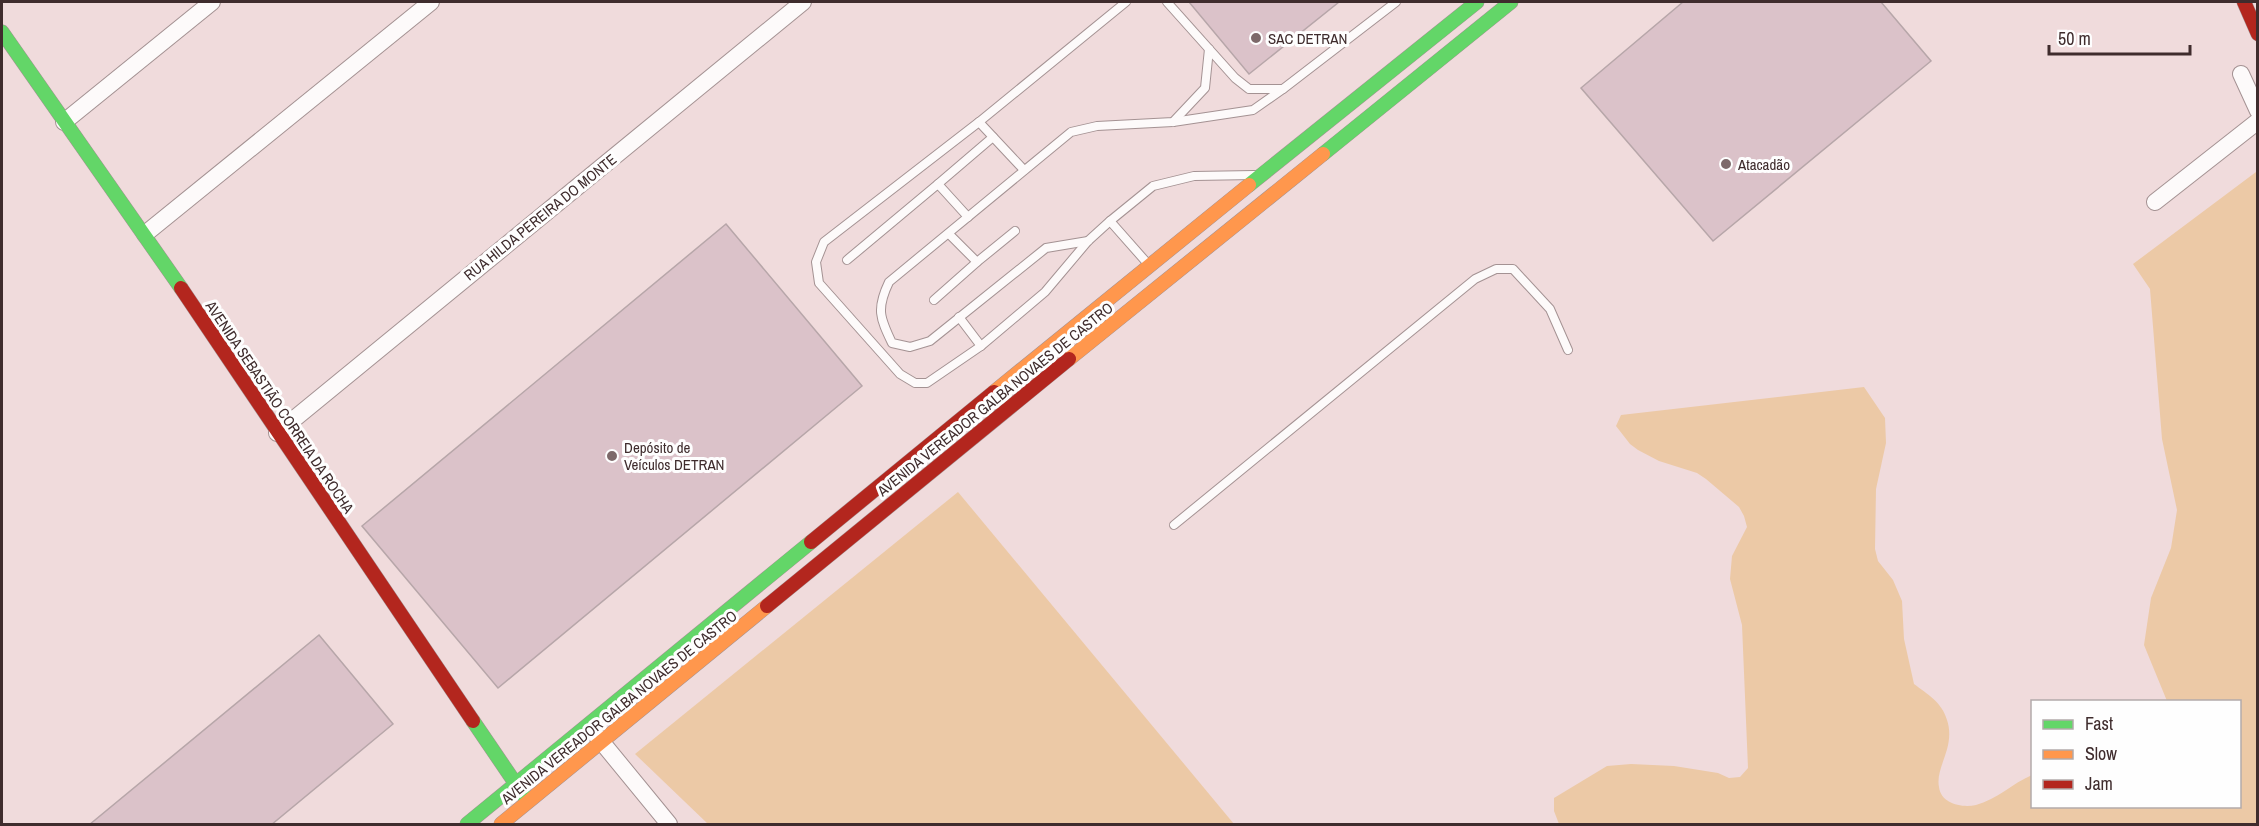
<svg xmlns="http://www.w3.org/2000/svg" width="2259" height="826" font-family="'Archivo Narrow',sans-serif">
<rect width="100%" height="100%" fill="#f0dbdc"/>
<g fill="#ecc9a6">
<path d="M2256,172L2257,824H1559L1554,811V798L1607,766L1631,764L1674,766L1718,773L1729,778L1740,777L1748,768L1742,625L1730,579L1732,556L1747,527L1744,516L1739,507L1706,479L1697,473L1659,461L1638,450L1630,444L1616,426L1621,415L1864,387L1885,418L1886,443L1876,489L1875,549L1878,561L1893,580L1902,601L1904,639L1914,684C1927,694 1942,702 1947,720C1956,747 1935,767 1939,787C1941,804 1962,808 1976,805C1996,800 2013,783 2032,775V806H2240V702L2167,701L2144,645L2151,598L2171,548L2177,510L2162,439L2150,289L2133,264Z"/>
<path d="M958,492L1234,824H708L635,754Z"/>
</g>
<g fill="#dbc2c9" stroke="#b7a6a9" stroke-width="1.5">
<path d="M1189,2H1339L1249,74Z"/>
<path d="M1683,2H1881L1931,61L1713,241L1581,88Z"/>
<path d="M726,224L862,386L498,688L362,526Z"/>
<path d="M319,635L393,724L271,825H89Z"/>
</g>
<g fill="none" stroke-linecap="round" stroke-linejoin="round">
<defs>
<g id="lane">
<path d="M1126,2L979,122L824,242L816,262L819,283L900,374L915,383H927L981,346L1045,292L1088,241L1110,221L1153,186L1194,176L1254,175"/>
<path d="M1167,2L1235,78L1249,89H1283L1396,2"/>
<path d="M979,122L1024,170"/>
<path d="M1173,122L1205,88L1209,49"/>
<path d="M938,184L993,137"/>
<path d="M1110,221L1148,264"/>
<path d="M949,234L977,262L1015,231"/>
<path d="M1088,241L1046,248L930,341L910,347L892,343C880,318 876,309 889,282L1071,132L1097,126L1173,122L1253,110L1283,89"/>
<path d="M847,260L938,184L968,217"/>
<path d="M934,300L977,262"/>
<path d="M959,317L981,346"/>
<path d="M1174,525L1475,279L1496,269H1513L1550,309L1568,350"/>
</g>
<g id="street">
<path d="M2241,74L2258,111"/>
<path d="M64,122L212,2"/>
<path d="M2155,202L2258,121"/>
<path d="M145,234L431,2"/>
<path d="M277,433L803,2"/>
<path d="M596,735L669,824"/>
</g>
<g id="fast">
<path d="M2,32L181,288"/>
<path d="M1323,154L1511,2"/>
<path d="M1249,185L1477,2"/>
<path d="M473,721L524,796"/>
<path d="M467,824L811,542"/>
</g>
<g id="slow">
<path d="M1069,359L1323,154"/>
<path d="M994,392L1249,185"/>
<path d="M501,824L767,606"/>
</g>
<g id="jam">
<path d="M2244,2L2258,34"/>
<path d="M181,288L473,721"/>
<path d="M811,542L994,392"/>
<path d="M767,606L1069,359"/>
</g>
</defs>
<use href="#lane" stroke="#a49293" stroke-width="10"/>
<use href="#street" stroke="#a49293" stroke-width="18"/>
<use href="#fast" stroke="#a49293" stroke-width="15"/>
<use href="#slow" stroke="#a49293" stroke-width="15"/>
<use href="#jam" stroke="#a49293" stroke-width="15"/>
<use href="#lane" stroke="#fdfafa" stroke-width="8"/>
<use href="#street" stroke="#fdfafa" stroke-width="16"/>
<use href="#fast" stroke="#63d668" stroke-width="14"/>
<use href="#slow" stroke="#ff974d" stroke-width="14"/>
<use href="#jam" stroke="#b3261e" stroke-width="14"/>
</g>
<g fill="#7d696a" stroke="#fefefe" stroke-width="2">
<circle cx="1256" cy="38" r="6"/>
<circle cx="1726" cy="164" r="6"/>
<circle cx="612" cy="456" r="6"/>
</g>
<g text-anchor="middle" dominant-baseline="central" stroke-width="6" stroke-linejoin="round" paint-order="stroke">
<g font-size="15" fill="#3f2c2d" stroke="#fefefe" text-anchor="start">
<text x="1268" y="38">SAC DETRAN</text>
<text x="1738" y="164">Atacadão</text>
<text x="624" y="447">Depósito de<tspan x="624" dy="17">Veículos DETRAN</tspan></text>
</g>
<g font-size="15" fill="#3f2c2d" stroke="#fefefe">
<text transform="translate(540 217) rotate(-39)">RUA HILDA PEREIRA DO MONTE</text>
<text transform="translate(995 399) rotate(-39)">AVENIDA VEREADOR GALBA NOVAES DE CASTRO</text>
<text transform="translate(280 407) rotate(56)">AVENIDA SEBASTIÃO CORREIA DA ROCHA</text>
<text transform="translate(619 707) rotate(-39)">AVENIDA VEREADOR GALBA NOVAES DE CASTRO</text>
</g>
</g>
<rect width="2259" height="826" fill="none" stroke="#3f2c2d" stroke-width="6"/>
<rect x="2031" y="700" width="210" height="108" fill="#fefefe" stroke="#b2aaaa" stroke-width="1.5"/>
<rect x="2043" y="720" width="30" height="9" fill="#63d668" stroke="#b2aaaa" stroke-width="1.5"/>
<text x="2085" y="730" font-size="18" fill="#3f2c2d">Fast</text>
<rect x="2043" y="750" width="30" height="9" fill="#ff974d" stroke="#b2aaaa" stroke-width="1.5"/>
<text x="2085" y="760" font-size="18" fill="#3f2c2d">Slow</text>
<rect x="2043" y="780" width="30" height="9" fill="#b3261e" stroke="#b2aaaa" stroke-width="1.5"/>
<text x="2085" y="790" font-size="18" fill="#3f2c2d">Jam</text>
<path d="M2049 45v9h141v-9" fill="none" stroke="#3f2c2d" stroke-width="3"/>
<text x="2058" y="45" font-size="18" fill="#3f2c2d" stroke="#fefefe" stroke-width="4.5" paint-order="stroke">50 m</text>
</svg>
